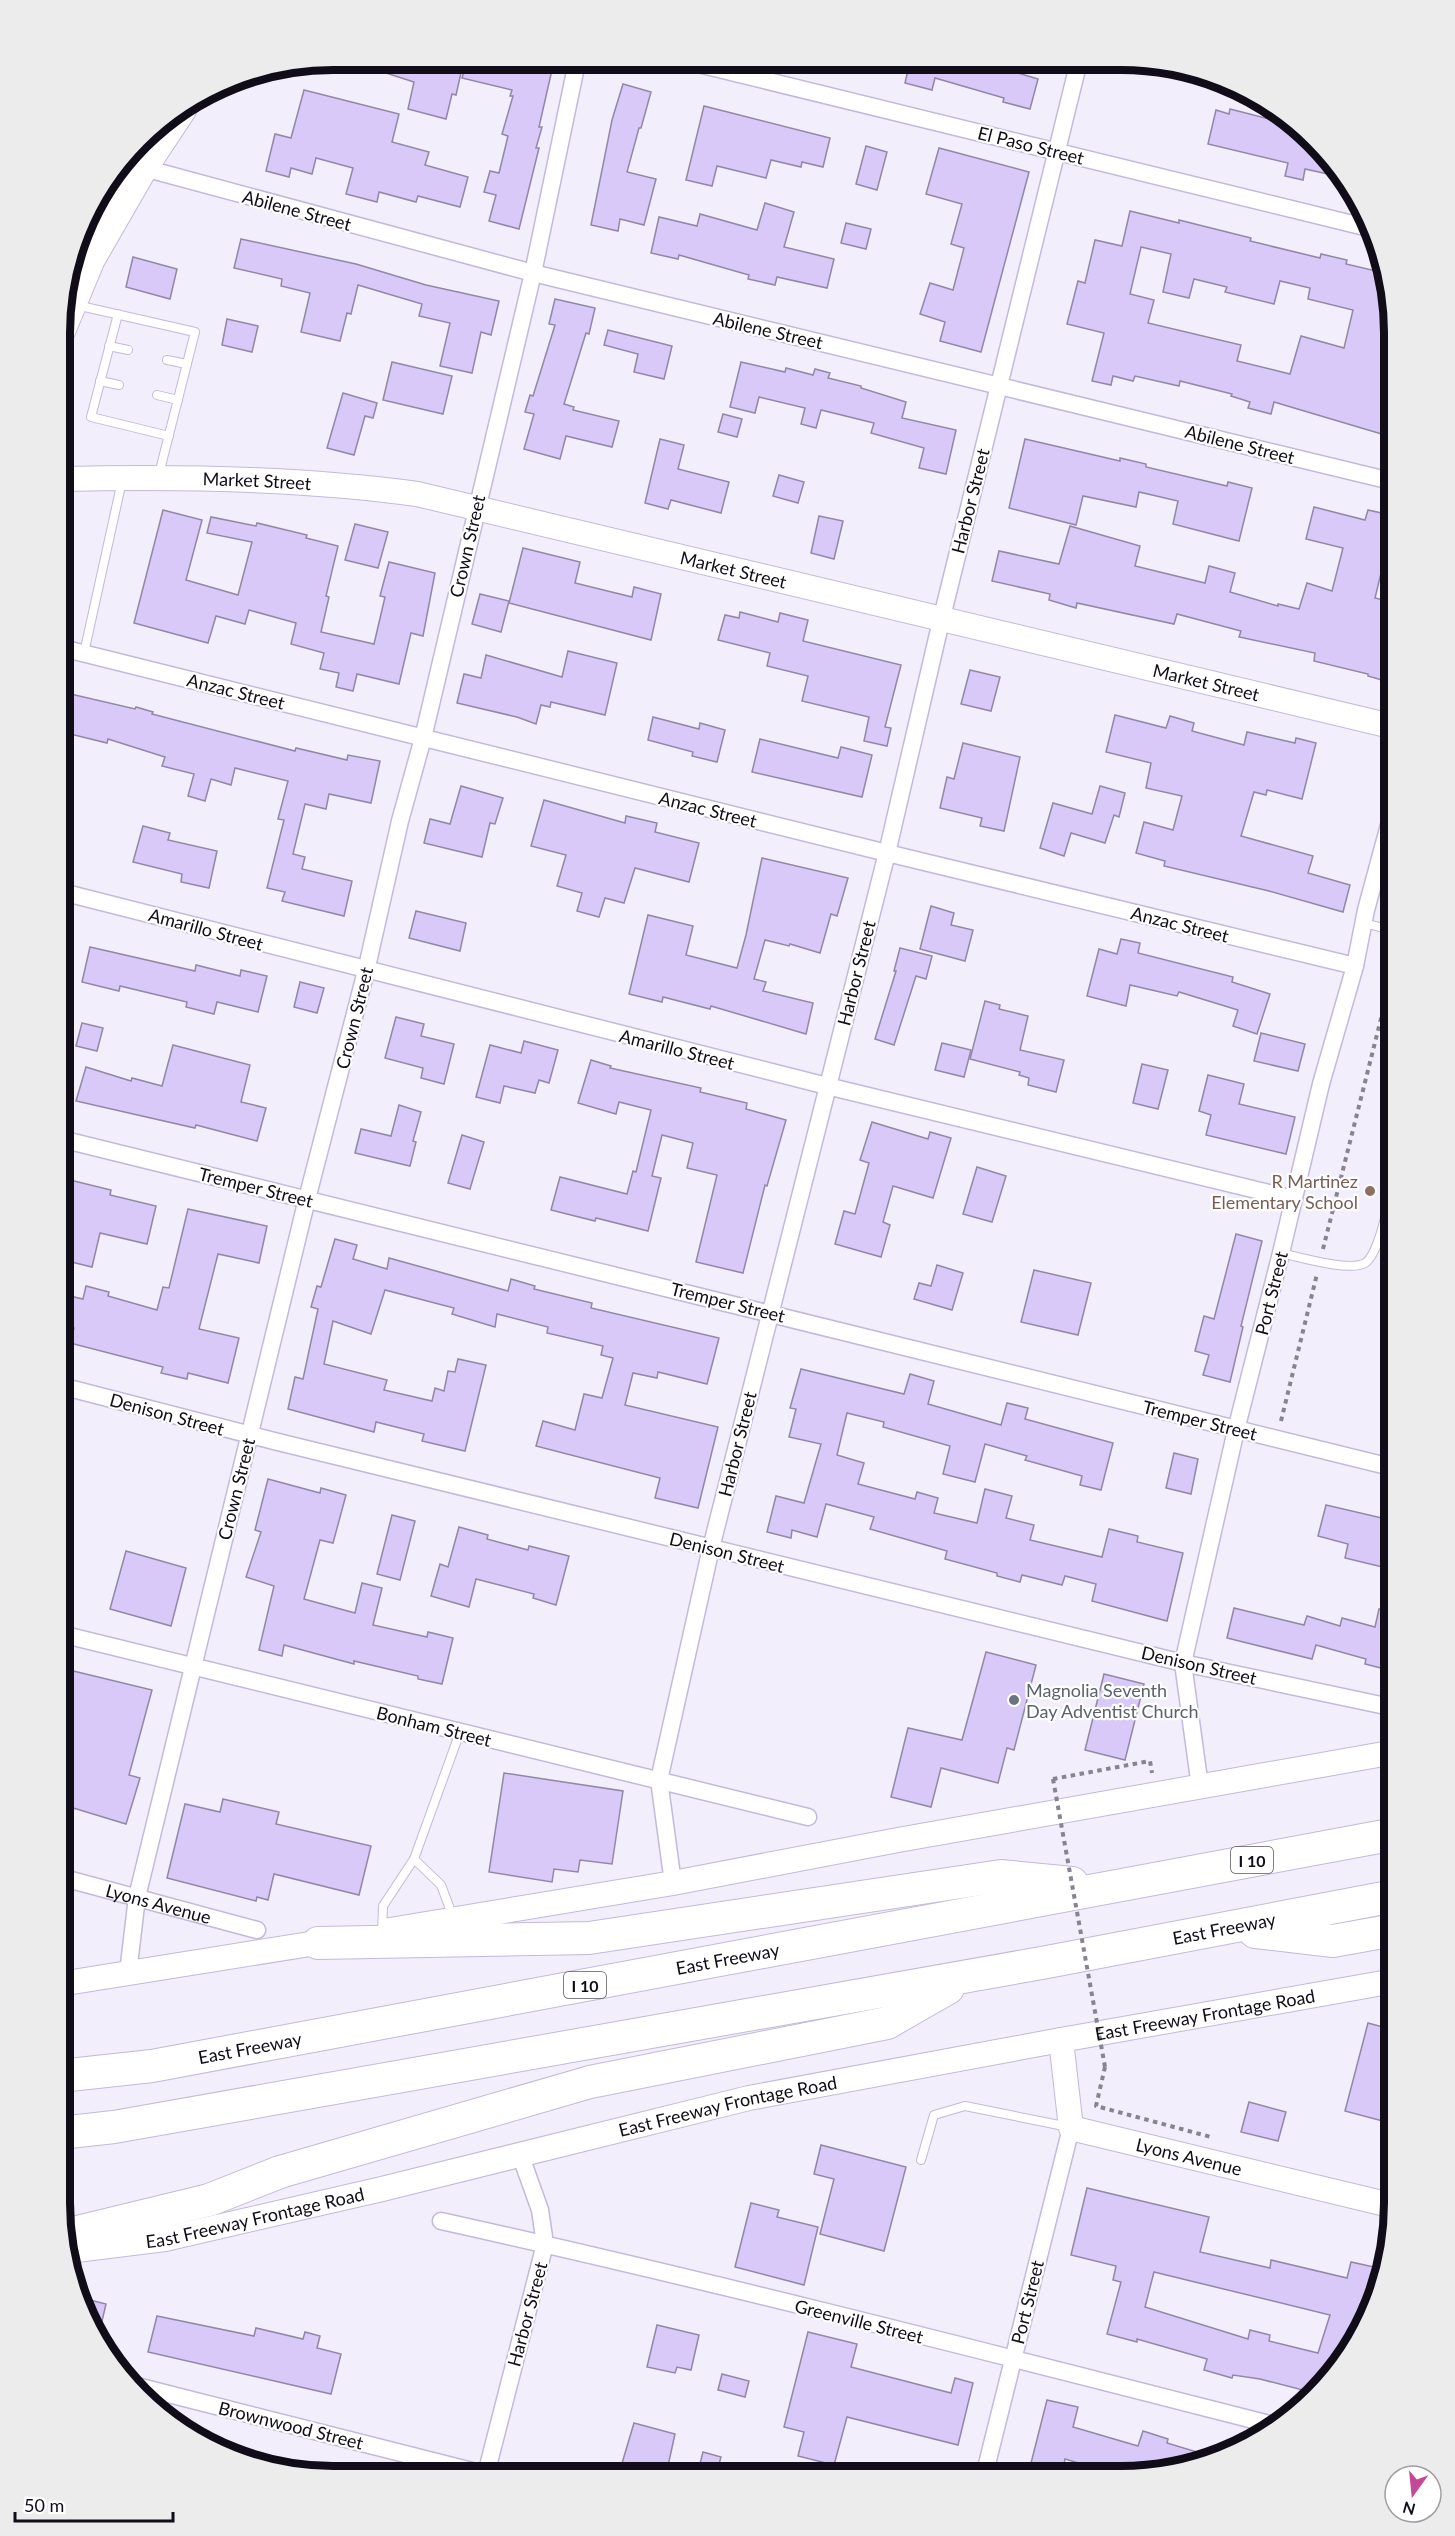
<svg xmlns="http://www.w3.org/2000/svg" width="1455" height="2536" font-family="Lato,sans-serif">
<rect width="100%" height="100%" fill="#f2eefb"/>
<g fill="#d9c9f8" stroke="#9287a6" stroke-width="1.5" fill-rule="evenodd">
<path d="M359,60L451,61L463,64L456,95L452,94L446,119L408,109L414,82L358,64Z"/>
<path d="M467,61H554L539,127H542L536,148H539L519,229L489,221L496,195L484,192L490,171L499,173L508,136L502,134L513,96H510L512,90L462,78Z"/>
<path d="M903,64H988L1038,79L1030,109L1003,102L1004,98L935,78L932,90L905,83L908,70L903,68Z"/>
<path d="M623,84L651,92L641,128H639L627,172L656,179L644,225L620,219L618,231L591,225L612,120Z"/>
<path d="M304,90L399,114L392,142L429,152L425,165L468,177L460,207L418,196L416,202L379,192L377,202L346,194L353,168L316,158L312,174L291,168L289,177L266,171L275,134L291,138Z"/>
<path d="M704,106L830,138L823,167L802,162L801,167L771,160L766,178L717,166L712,186L686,180Z"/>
<path d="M1230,109L1300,127L1346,178L1305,169L1303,180L1285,176L1288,163L1208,144L1216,110L1229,114Z"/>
<path d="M866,146L887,152L877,190L856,184Z"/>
<path d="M939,148L1029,172L981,352L940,341L945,322L920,314L930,283L953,290L964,248L951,244L962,204L926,194Z"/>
<path d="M765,203L794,212L784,247L834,259L827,288L777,277L775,285L748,279L749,275L679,255L678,259L651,253L659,217L697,226L700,214L757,230Z"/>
<path d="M1130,211L1179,223V220L1251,238L1250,241L1320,258L1321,254L1347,260L1346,264L1385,273L1395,330L1382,377L1395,381V438L1274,402L1271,414L1248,408L1250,402L1231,396L1232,394L1180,381L1179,386L1135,376L1133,381L1113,376L1111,385L1092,381L1104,333L1067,324L1078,281L1085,283L1095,240L1122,246ZM1141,247L1171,254L1163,292L1189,298L1194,279L1227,287L1225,292L1274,304L1280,281L1310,288L1308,299L1353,310L1344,348L1301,336L1290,374L1237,361L1241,345L1148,323L1154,300L1130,294Z"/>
<path d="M846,223L871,229L866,249L841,243Z"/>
<path d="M241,239L356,264L426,285L499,301L491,335L481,332L472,373L440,366L450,323L419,316L422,304L358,285L351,314L347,313L340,341L301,332L310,293L281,286L282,279L234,268Z"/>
<path d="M133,257L177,269L170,299L126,287Z"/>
<path d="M555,299L595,308L589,334L586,333L564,404L574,407L573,410L619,421L612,447L566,436L560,459L524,449L534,414L525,412L530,395L533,396L555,325L549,324Z"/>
<path d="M227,319L258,326L252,352L222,345Z"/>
<path d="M608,330L672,346L664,379L634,372L638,354L604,345Z"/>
<path d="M392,362L452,376L443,414L383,400Z"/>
<path d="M741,362L785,372L786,368L813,375L815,369L830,373L828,378L861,386V388L906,402L902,418L956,430L946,474L919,468L924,448L871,433L874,423L821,410L816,428L801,424L805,408L759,397L755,413L730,407Z"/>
<path d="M343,393L377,403L373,418L365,416L354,455L327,448Z"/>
<path d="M723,414L742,419L737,437L718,432Z"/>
<path d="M660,439L684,445L678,469L729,482L721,513L671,500L668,509L645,503Z"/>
<path d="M1025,439L1120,461V458L1146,464V467L1227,486L1228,482L1252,488L1239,541L1173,524L1178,501L1139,492L1136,507L1083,496L1076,525L1009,508Z"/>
<path d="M779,475L804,482L798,503L773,496Z"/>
<path d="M1314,507L1365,520L1368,510L1395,516L1375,598L1395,603V684L1368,676V674L1314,661L1315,653L1239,637L1241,631L1177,614L1174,624L1077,603L1076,608L1049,600L1050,594L992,581L999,551L1059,564L1070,526L1140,546L1135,566L1205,583L1209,566L1235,573L1230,592L1278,606V604L1299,609L1307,583L1332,591L1343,548L1306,539Z"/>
<path d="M163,510L202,520L186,580L238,595L252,542L207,533L211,517L256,526L257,523L307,535L306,538L338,546L326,596L329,597L321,632L374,644L385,597L380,596L389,562L435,573L423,636L411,633L399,684L357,674L353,691L336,687L339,673L320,669L324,653L291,644L296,623L249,610L245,624L216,616L208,643L134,623Z"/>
<path d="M819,516L843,521L834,559L811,553Z"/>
<path d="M355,524L388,532L378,568L345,560Z"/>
<path d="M523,548L580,562L575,583L632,597L634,587L661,594L651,640L509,603Z"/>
<path d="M480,594L509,601L501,632L472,624Z"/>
<path d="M740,612L778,622L780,613L808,620L803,641L901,665L885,727L891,728L887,746L864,741L869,717L802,701L808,676L767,666L770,653L718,640L725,615L739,618Z"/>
<path d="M568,651L617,663L605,715L551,702L550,707L541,705L536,724L517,717L457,703L464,674L481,678L486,655L562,677Z"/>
<path d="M970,670L1000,677L991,711L961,704Z"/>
<path d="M62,692L135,709L136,707L153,712L152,714L295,751L296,748L347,760L348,755L380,761L371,803L329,794L326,809L305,804L293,854L305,857L302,869L352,881L344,916L282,901L285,892L267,888L284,820L278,819L288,781L235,768L231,785L211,779L205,801L188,796L194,774L162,766L165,757L108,739L107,743L62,732Z"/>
<path d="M1115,715L1166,728L1170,716L1194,723L1192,731L1244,745L1247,732L1295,743L1296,738L1316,743L1302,799L1267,790L1266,795L1254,792L1241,836L1313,856L1308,873L1350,885L1343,912L1269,891L1164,866L1165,861L1136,853L1144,822L1173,830L1182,796L1146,788L1151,763L1106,752Z"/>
<path d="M653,717L699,729L700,723L725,730L717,762L692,756L693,752L648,740Z"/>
<path d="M760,739L838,758L841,747L872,755L862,797L752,772Z"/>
<path d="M963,743L1020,757L1004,831L980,826L982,818L940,808L947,777L954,779Z"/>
<path d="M461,786L503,798L495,824L490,823L482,857L424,843L430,819L450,824Z"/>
<path d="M1100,786L1125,793L1119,817L1114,815L1105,843L1071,833L1064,856L1040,848L1053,803L1092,814Z"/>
<path d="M544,800L625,823L626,816L657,823L655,832L699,843L689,882L635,868L624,903L605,898L599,917L577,911L582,893L557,886L566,855L531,846Z"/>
<path d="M143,826L170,833L168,840L217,851L209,888L181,882L182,874L133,862Z"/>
<path d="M762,858L848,878L837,916L831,914L820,953L790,944L789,946L765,940L754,979L766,982L763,991L813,1003L806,1034L711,1006L710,1009L663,997L662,1002L629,994L648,915L693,926L686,955L737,968L746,935Z"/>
<path d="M931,906L954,913L951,925L973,930L965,961L920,949Z"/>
<path d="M416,911L466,923L460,951L409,938Z"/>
<path d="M1121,939L1140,943L1138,953L1233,977L1232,982L1270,994L1257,1034L1233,1026L1238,1010L1179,992L1177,996L1130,985L1126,1006L1087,996L1099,949L1117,954Z"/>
<path d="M90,947L195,971L196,965L240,976L241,970L267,976L258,1012L217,1002L214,1014L186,1007L187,1002L120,986L119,991L82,982Z"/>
<path d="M900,948L932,956L926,979L916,976L894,1045L875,1039L896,971H894Z"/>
<path d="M300,982L324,988L317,1013L294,1007Z"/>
<path d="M985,1001L1000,1005L999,1009L1028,1016L1020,1050L1064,1060L1056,1092L1028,1085L1029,1078L1019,1075L1020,1072L970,1059Z"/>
<path d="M396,1017L424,1024L421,1036L454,1044L444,1084L421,1078L423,1068L385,1058Z"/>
<path d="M82,1023L103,1028L97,1051L76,1046Z"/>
<path d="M1261,1033L1305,1044L1298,1071L1254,1061Z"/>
<path d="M524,1041L558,1050L549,1083L539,1080L535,1093L504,1086L500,1103L476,1097L490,1045L521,1053Z"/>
<path d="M942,1043L971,1050L964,1077L935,1070Z"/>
<path d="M173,1045L250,1065L241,1102L266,1108L257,1141L196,1125L195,1128L76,1101L86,1067L131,1081L132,1078L162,1086Z"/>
<path d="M591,1060L611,1066L610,1068L701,1088L700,1092L747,1103L746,1109L786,1120L767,1186L765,1185L743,1273L696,1262L717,1175L687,1168L693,1143L662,1135L652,1176L661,1178L648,1231L596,1218L595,1221L551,1210L560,1177L627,1194L633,1171L636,1172L651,1110L619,1102L616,1114L578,1103Z"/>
<path d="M1142,1064L1168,1070L1158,1109L1133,1103Z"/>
<path d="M1208,1075L1244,1084L1239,1104L1295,1117L1286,1154L1206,1135L1211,1115L1199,1111Z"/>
<path d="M399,1105L421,1112L413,1141L416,1142L410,1166L355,1153L361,1129L391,1136Z"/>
<path d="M872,1122L928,1139L930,1132L951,1138L933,1198L893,1186L883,1222L890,1225L881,1257L835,1244L844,1211L855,1214L869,1163L860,1160Z"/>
<path d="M462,1135L484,1142L470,1189L448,1183Z"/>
<path d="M977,1167L1006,1176L992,1222L963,1214Z"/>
<path d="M70,1180L111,1190L110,1195L156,1206L147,1244L100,1233L92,1267L63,1260L66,1248L61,1247V1216Z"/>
<path d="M188,1209L267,1226L259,1263L218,1254L201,1321L199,1329L239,1338L228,1383L188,1373L187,1379L161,1373L163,1367L70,1343L74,1328L61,1325V1294L83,1299L86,1286L109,1292L108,1296L157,1310L163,1287L169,1288Z"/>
<path d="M1236,1234L1262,1241L1241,1326L1243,1327L1230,1382L1203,1375L1209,1355L1195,1351L1204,1316L1214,1319Z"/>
<path d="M335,1239L357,1245L353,1259L387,1269L389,1258L508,1291L511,1279L535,1286L534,1289L592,1303L591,1308L719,1338L707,1384L658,1372L657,1378L633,1373L625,1405L718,1427L698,1508L655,1498L660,1478L536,1446L543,1421L575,1430L584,1394L602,1398L613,1358L601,1355L603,1346L547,1333L548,1327L497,1314L495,1327L452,1314L454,1308L385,1290L371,1334L333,1321L324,1364L387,1380L384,1390L432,1401L435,1388L444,1391L448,1371L455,1372L458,1359L486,1365L465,1451L422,1441L424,1434L376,1422L374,1432L288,1409L295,1377L303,1379L318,1309L311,1307L317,1286L321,1287Z"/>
<path d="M937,1265L963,1273L952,1310L914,1299L919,1283L931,1286Z"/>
<path d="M1034,1270L1091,1283L1078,1335L1021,1322Z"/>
<path d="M801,1369L904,1394L910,1374L934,1381L928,1404L1001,1425L1007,1403L1028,1408L1025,1419L1113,1443L1101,1490L1080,1485L1082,1476L1025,1460L1027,1456L985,1444L975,1482L943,1474L950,1446L883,1427L884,1422L847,1413L837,1455L864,1463L858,1484L915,1499L917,1492L938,1498L934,1513L977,1523L985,1489L1012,1496L1006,1518L1034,1525L1030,1540L1102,1557L1109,1529L1138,1536L1137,1542L1183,1553L1167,1621L1092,1601L1096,1584L1065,1576L1062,1585L1022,1575L1020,1582L997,1576V1573L945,1559L947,1551L870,1529L874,1517L826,1504L817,1537L792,1530L791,1538L767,1532L776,1496L804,1503L821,1444L789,1437L796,1409L790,1408Z"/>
<path d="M1174,1453L1198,1459L1191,1494L1166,1488Z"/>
<path d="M268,1479L320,1493L321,1488L346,1495L333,1543L320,1540L304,1599L355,1613L362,1583L382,1588L373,1625L427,1637L428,1632L453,1638L442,1684L418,1679V1676L354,1661V1664L284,1645L282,1656L259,1650L274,1586L246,1577L261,1532L255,1530Z"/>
<path d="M1326,1505L1395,1521V1570L1345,1558L1348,1544L1318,1536Z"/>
<path d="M392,1515L415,1521L400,1580L377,1574Z"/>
<path d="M459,1527L488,1535L487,1539L528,1550L529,1546L569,1556L556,1605L533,1598L534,1594L476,1579L469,1607L431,1596L440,1564L448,1567Z"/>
<path d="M126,1551L186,1568L171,1626L110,1609Z"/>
<path d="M1234,1608L1304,1625L1307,1616L1340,1626L1342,1618L1375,1627L1379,1609L1395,1613V1661L1392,1660L1389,1670L1365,1664L1366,1659L1316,1645L1312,1659L1227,1638Z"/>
<path d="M986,1652L1036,1665L1014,1750L1007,1748L998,1783L941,1768L931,1807L891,1797L908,1728L962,1740Z"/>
<path d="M61,1668L152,1690L129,1775L140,1778L126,1824L60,1804Z"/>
<path d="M1104,1674L1144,1684L1125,1760L1085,1750Z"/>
<path d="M504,1773L623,1791L612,1864L580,1860L578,1872L554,1869L552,1882L489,1872Z"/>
<path d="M223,1799L279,1812L276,1824L371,1846L359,1895L274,1874L268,1900L257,1897L256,1901L167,1878L185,1804L220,1812Z"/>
<path d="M1368,2023L1394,2030V2124L1345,2111Z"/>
<path d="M1249,2102L1286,2112L1278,2141L1241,2132Z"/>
<path d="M821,2145L906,2167L884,2251L820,2234L834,2179L814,2174Z"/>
<path d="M1087,2188L1209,2217L1200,2252L1270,2268L1271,2260L1347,2278L1351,2262L1383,2269L1374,2307L1365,2323L1360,2322L1353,2344L1338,2369L1314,2393L1260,2379L1233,2375L1232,2378L1204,2370L1207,2359L1137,2339V2342L1107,2334L1121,2282L1113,2280L1116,2266L1071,2255ZM1154,2272L1330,2315L1318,2353L1269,2341L1270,2335L1250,2330L1248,2339L1145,2307Z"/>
<path d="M751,2203L779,2210L777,2217L818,2227L804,2285L735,2267Z"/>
<path d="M78,2297L106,2304L98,2338L85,2312Z"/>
<path d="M157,2316L254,2336L256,2328L303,2339L305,2332L320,2336L317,2348L341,2354L331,2394L148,2352Z"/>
<path d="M657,2325L699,2335L691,2370L677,2367L675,2373L647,2367Z"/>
<path d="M808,2332L857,2344L851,2367L951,2393L955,2378L973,2383L958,2445L847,2417L834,2465L798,2456L804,2432L784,2427Z"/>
<path d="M722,2374L749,2381L745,2397L718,2390Z"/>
<path d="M1047,2400L1078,2407L1073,2427L1138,2446L1143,2431L1168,2439L1167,2443L1217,2458L1210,2461L1122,2476L1065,2459L1062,2475L1030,2467Z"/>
<path d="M634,2423L675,2434L666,2475H636L620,2470Z"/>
<path d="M703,2452L721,2457L716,2475H697Z"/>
</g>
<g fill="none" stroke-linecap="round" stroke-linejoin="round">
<defs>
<g id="lane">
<path d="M76,305L195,332L159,474"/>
<path d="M118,314L91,417L169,436"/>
<path d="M109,346L128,350"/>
<path d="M167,360L187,364"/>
<path d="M100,381L119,385"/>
<path d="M157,395L178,400"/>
<path d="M84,653L122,481"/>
<path d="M1364,923L1395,931"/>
<path d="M1281,1253C1299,1257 1350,1272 1365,1263C1380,1254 1390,1194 1395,1176"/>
<path d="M453,1917L441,1885L414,1859L460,1732"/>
<path d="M382,1931L383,1906L414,1859"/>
<path d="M921,2160L934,2115L965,2106L1069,2127"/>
</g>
<g id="street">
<path d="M690,62L1373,229"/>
<path d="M144,168L533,273L1395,482"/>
<path d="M62,648L887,853L1355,966"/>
<path d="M62,892L827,1086L1294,1199"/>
<path d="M61,1139L1395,1468"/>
<path d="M61,1386L274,1441L1183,1663L1395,1708"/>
<path d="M61,1634L808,1817"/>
<path d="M1200,1787L1183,1663L1236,1430L1281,1253L1321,1084L1355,966L1366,910L1395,803"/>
<path id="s1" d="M60,1877L257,1930"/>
<path d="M673,1883L659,1780L711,1548L887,853L941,621L1078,65"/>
<path d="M128,1973L137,1897L307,1199L366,971L400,821L423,738L533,273L577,62"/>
<path d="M441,2221C721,2283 999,2355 1277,2426"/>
<path d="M133,2385L484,2474"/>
<path d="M486,2474L545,2244L540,2210L520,2154"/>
<path d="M984,2476L1071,2128"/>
</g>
<g id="secondary">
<path id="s2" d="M62,479C181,476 300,478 417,494L1395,727"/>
<path d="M390,1930L673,1883L898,1840L1395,1752"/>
<path d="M60,1984L335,1940"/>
<path id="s3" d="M1061,2040L1071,2128L1394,2206"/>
<path id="s4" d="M68,2251L165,2239L382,2189L749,2098L1061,2040L1394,1981"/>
</g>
<path id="primary" d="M62,330L91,260L144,168L183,109"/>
<g id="highway">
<path d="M1255,1932L1333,1941L1394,1930"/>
<path d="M318,1943L589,1938L1001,1876L1072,1883"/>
<path id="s5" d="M60,2076L152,2066L1395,1834"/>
<path id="s6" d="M60,2133L114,2127L1047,1962L1394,1896"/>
<path d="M65,2235L209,2200L280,2172L590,2082L887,2023L948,1988"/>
</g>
</defs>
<use href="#lane" stroke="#c3b9da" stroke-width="10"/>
<use href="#street" stroke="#c3b9da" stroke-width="19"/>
<use href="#secondary" stroke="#c3b9da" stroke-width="26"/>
<use href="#primary" stroke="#c3b9da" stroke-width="29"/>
<use href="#highway" stroke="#c3b9da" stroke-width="34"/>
<g stroke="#87838f" stroke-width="4" stroke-dasharray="4.5 4.5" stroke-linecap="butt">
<path d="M1323,1249L1395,963"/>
<path d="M1281,1421L1317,1274"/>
<path d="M1053,1779L1150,1761L1152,1773"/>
<path d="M1105,2067L1096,2106L1211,2137"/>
</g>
<use href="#lane" stroke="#fff" stroke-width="8"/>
<use href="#street" stroke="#fff" stroke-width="16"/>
<use href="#secondary" stroke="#fff" stroke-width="24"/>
<use href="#primary" stroke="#fff" stroke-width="27"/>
<use href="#highway" stroke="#fff" stroke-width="32"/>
<path stroke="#87838f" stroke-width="4" stroke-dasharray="4.5 4.5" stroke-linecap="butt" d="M1053,1779L1105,2067"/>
</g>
<circle fill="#8d6e63" stroke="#fff" stroke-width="2" cx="1370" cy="1191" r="6"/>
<circle fill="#6b7280" stroke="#fff" stroke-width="2" cx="1014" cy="1700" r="6"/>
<g text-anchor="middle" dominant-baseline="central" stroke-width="4.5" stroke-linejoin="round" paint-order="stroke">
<g fill="#fff" stroke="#58565d" stroke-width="1.5">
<rect x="1231" y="1847" width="42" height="26" rx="4.5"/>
<rect x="564" y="1972" width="42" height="26" rx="4.5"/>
</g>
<g font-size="16" font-weight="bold" fill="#110d18">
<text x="1252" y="1860">I 10</text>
<text x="585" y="1985">I 10</text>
</g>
<g font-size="18" fill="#110d18" stroke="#fff">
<text transform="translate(1031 145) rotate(14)">El Paso Street</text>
<text transform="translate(297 210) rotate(15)">Abilene Street</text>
<text transform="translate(768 330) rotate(13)">Abilene Street</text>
<text transform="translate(1240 444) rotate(14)">Abilene Street</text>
<text stroke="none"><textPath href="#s2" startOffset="195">Market Street</textPath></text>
<text transform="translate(970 501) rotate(-76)">Harbor Street</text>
<text transform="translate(467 546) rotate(-77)">Crown Street</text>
<text stroke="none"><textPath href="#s2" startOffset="681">Market Street</textPath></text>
<text stroke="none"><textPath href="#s2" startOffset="1167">Market Street</textPath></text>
<text transform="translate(236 691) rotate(14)">Anzac Street</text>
<text transform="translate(708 809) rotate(14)">Anzac Street</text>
<text transform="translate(1180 924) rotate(14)">Anzac Street</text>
<text transform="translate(206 929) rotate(15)">Amarillo Street</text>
<text transform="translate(856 973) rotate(-76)">Harbor Street</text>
<text transform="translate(354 1018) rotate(-76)">Crown Street</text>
<text transform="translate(677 1049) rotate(14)">Amarillo Street</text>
<text transform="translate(256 1187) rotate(14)">Tremper Street</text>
<text transform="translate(1271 1293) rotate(-76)">Port Street</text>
<text transform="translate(728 1302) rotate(14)">Tremper Street</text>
<text transform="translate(167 1414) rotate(15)">Denison Street</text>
<text transform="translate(1200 1420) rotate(14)">Tremper Street</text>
<text transform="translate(737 1444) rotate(-76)">Harbor Street</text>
<text transform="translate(236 1489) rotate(-76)">Crown Street</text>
<text transform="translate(727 1552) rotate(14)">Denison Street</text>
<text transform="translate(1199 1665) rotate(13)">Denison Street</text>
<text transform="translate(434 1726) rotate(14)">Bonham Street</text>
<text stroke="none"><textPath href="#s1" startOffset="102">Lyons Avenue</textPath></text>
<text stroke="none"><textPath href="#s6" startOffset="1182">East Freeway</textPath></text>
<text stroke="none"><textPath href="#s5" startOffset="678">East Freeway</textPath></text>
<text stroke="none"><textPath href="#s4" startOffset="1162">East Freeway Frontage Road</textPath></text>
<text stroke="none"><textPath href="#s5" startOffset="192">East Freeway</textPath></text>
<text stroke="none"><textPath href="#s4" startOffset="676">East Freeway Frontage Road</textPath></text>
<text stroke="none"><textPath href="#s3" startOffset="210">Lyons Avenue</textPath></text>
<text stroke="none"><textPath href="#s4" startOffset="190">East Freeway Frontage Road</textPath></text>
<text transform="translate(1027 2302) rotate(-76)">Port Street</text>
<text transform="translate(527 2314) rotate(-75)">Harbor Street</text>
<text transform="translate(859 2321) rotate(14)">Greenville Street</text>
<text transform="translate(291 2425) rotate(14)">Brownwood Street</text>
</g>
<g font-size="18" fill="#785e54" stroke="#fff" text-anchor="end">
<text x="1358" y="1181">R Martinez<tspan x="1358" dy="21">Elementary School</tspan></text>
</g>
<g font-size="18" fill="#5b616d" stroke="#fff" text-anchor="start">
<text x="1026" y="1690">Magnolia Seventh<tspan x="1026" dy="21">Day Adventist Church</tspan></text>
</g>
</g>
<path d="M0 0H1455V2536H0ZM333 70H1121A263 263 0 0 1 1384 333V2203A263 263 0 0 1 1121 2466H333A263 263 0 0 1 70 2203V333A263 263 0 0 1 333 70Z" fill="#ececed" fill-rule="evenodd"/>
<path fill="none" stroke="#110d18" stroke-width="8" d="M333 70H1121A263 263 0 0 1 1384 333V2203A263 263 0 0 1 1121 2466H333A263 263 0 0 1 70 2203V333A263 263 0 0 1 333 70Z"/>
<g transform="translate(1413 2494) rotate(195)"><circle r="28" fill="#ffffff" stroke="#a09ea3" stroke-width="1.5"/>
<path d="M0-4.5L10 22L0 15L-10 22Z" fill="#c54897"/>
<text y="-9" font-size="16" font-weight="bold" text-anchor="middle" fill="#110d18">N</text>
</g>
<path d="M15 2512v9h158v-9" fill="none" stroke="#110d18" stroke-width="3"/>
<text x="24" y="2512" font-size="18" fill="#110d18" stroke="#ffffff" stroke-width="4.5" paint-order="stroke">50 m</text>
</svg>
